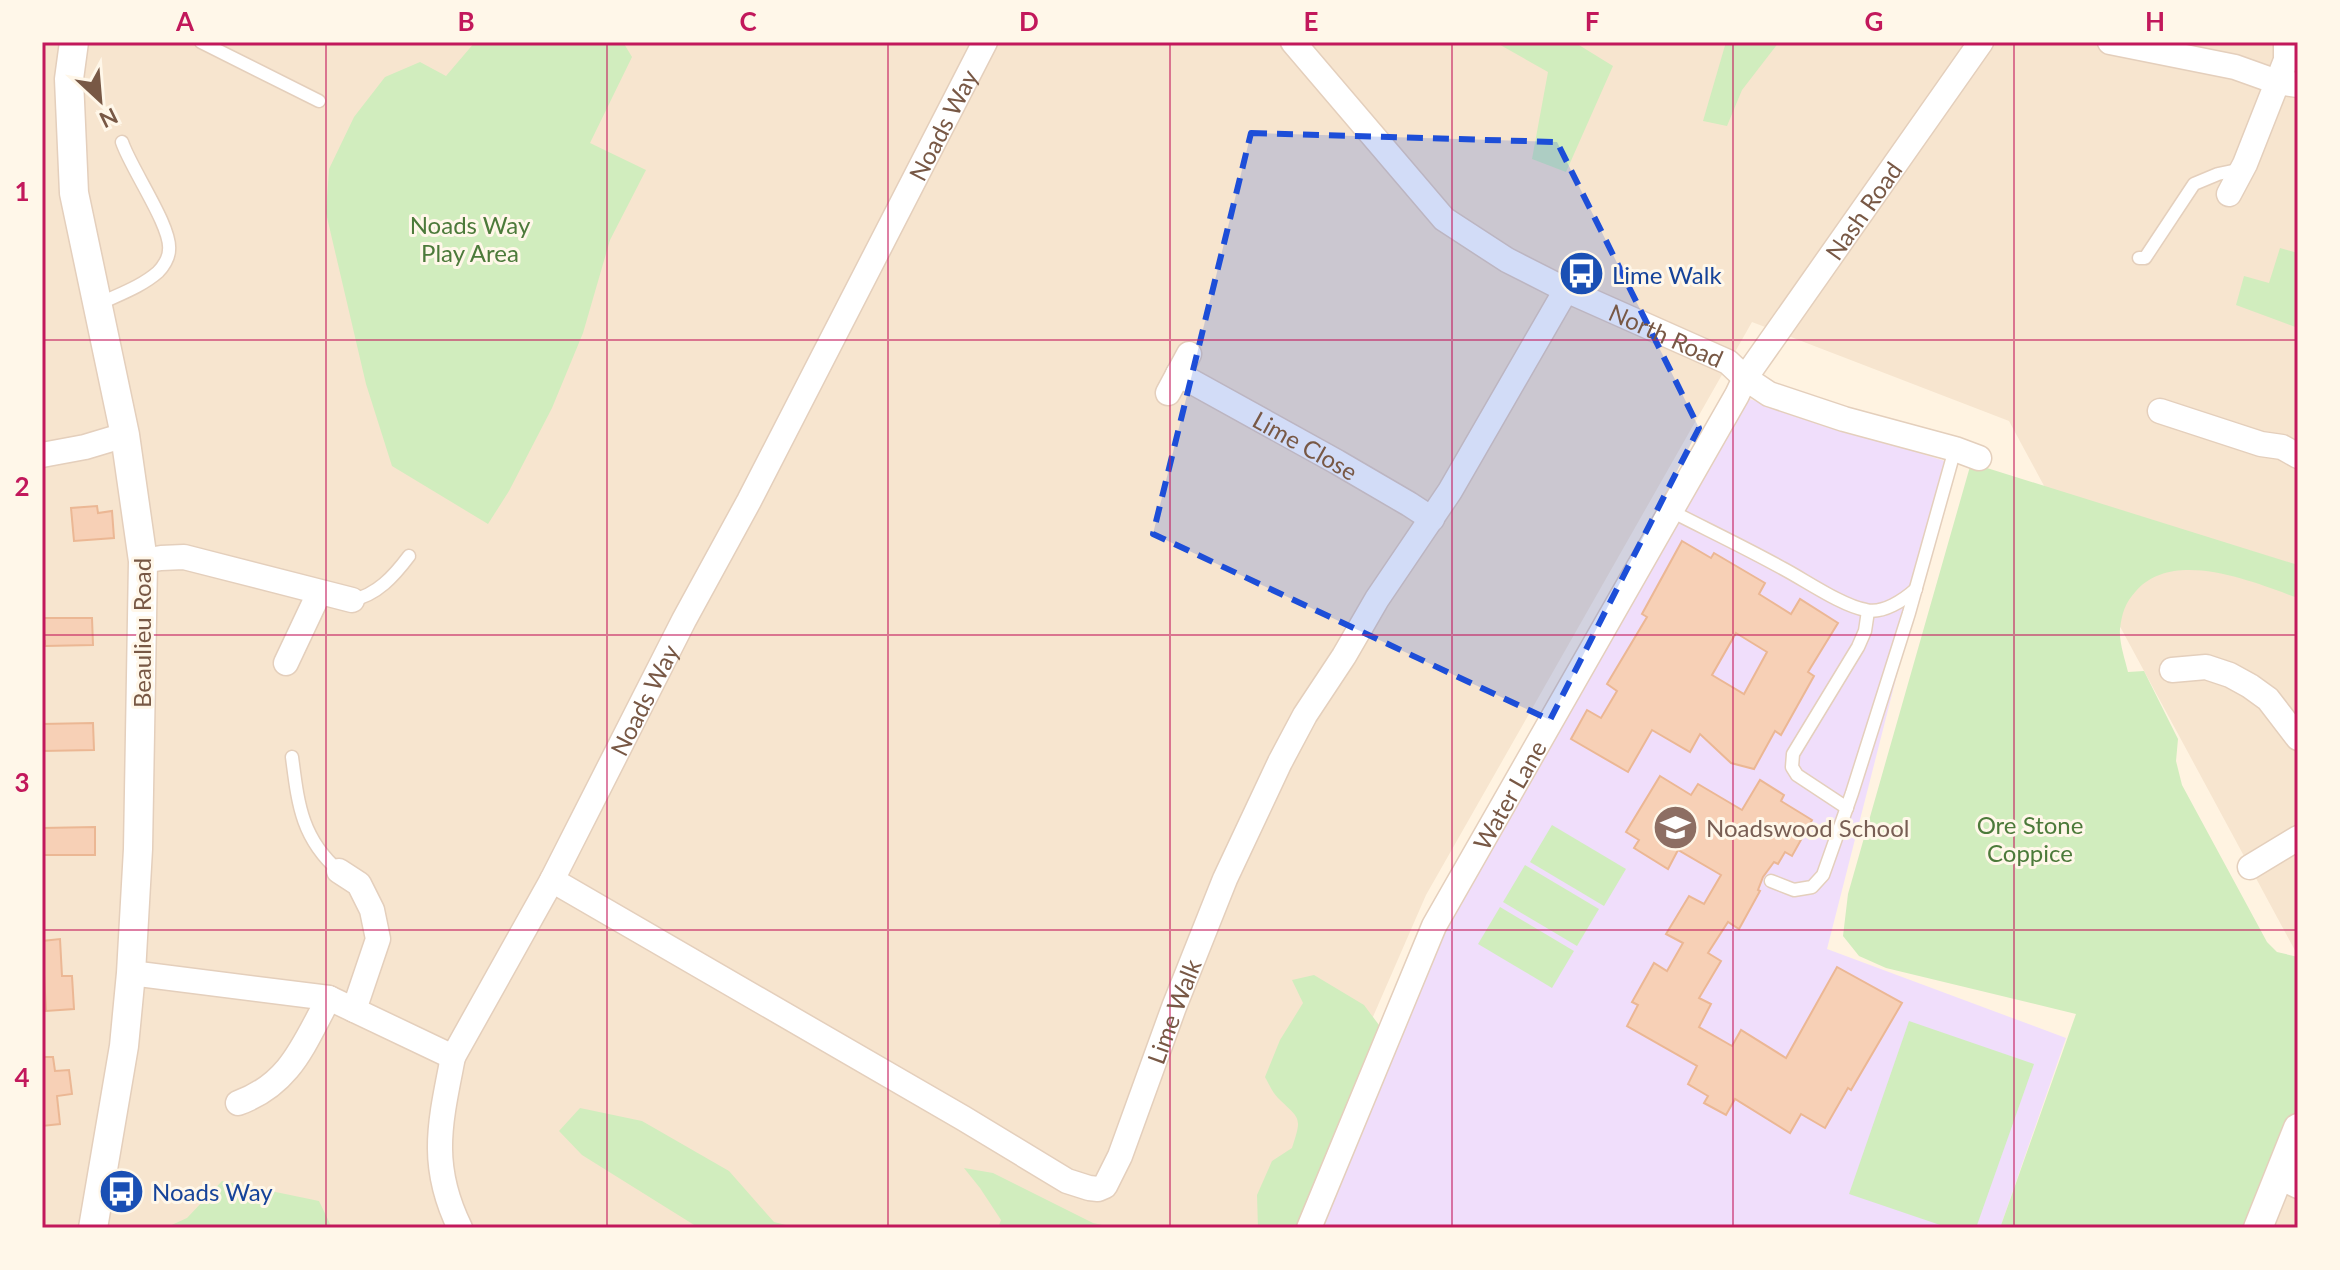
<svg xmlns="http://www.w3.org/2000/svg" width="2340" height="1270" font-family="Lato,sans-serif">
<rect width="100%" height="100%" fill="#fff3e1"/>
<g fill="#f7e5cf">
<path d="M42,42H2298V956L2009,421L1752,322L1426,895L1281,1228H42Z"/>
<path d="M2298,1140V1228H2266Z"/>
</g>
<path fill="#f0defb" d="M1737,395L1951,463L1827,949L2066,1038L2000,1228H1309L1434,926Z"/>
<g fill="#d1edbe">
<path d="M475,42H623L632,57L590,143L646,170L610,240L583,333L552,408L509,491L488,524L392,466L366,384L326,213L329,169L354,117L385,77L420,62L446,76Z"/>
<path d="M1495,42H1574L1613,66L1566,172L1532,159L1548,72Z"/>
<path d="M1726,42H1779L1742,90L1727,126L1703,121Z"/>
<path d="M2280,248L2298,253V328L2236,305L2244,276L2269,283Z"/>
<path d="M1971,463L2298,565V598C2253,582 2174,548 2136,591C2125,603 2122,613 2120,629C2119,643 2125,659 2128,672L2144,671L2178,739L2176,761L2182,785L2267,942L2277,952L2298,957V1109L2249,1228H2000L2076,1014L1886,968L1859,956L1843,936L1848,894Z"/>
<path d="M1552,825L1626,869L1604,906L1530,862Z"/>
<path d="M1525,865L1599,909L1577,946L1503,902Z"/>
<path d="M1500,907L1574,951L1552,988L1478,944Z"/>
<path d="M1314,975L1364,1005L1391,1041L1314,1228H1258L1257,1195L1272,1161L1292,1148C1302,1117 1301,1120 1278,1098C1272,1092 1269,1084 1265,1077L1280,1040L1303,1003L1292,980Z"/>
<path d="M1909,1021L2034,1064L1976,1228H1949L1849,1194Z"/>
<path d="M580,1108L642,1121L729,1171L774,1222L798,1228H699L582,1155L559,1131Z"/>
<path d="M964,1168L993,1173L1093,1223L1117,1228H998L1001,1220L980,1188Z"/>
<path d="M222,1181L319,1201L332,1228H165L187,1218Z"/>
</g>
<g fill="#f7d0b6" stroke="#ebb794" stroke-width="2" fill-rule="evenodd">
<path d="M97,506L98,513L112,511L114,538L74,541L71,508Z"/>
<path d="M1682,541L1711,558L1714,553L1765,583L1759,594L1791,614L1800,599L1838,623L1808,672L1814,676L1781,735L1775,731L1754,769L1731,763L1700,734L1690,752L1652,730L1628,772L1571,739L1587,710L1601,718L1617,691L1607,684L1647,617L1642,614ZM1736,633L1767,652L1744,694L1712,675Z"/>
<path d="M42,618H92L93,645L45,646V641H42Z"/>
<path d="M93,723L94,750L42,751V724Z"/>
<path d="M1660,776L1691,795L1698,784L1742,810L1760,780L1784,795L1781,801L1812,820L1792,856L1785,852L1778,864L1774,862L1763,877L1758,890L1760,891L1739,929L1728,922L1708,953L1721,961L1699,998L1711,1004L1699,1027L1732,1046L1741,1030L1786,1058L1837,967L1902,1003L1851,1090L1848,1088L1825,1128L1801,1114L1790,1133L1735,1099L1726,1115L1704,1103L1708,1096L1688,1084L1697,1066L1627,1026L1638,1005L1632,1002L1654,963L1667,971L1683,943L1666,934L1689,896L1704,904L1721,875L1678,850L1668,869L1634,848L1639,840L1626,832Z"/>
<path d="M95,827V855H42V828Z"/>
<path d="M60,939L62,976H72L74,1009L46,1011L44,974L42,975V941Z"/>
<path d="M42,1057H53L55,1071L69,1070L72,1094L57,1096L60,1124L42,1126Z"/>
</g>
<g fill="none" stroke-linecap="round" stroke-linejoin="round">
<defs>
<g id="service">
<path d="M201,42L319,101"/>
<path d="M2139,258H2145L2194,184L2218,174L2242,169"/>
<path d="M97,305C117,295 141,287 158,272C163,267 169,258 169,250C172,227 131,169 122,142"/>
<path d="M1671,511C1708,530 1746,548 1782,568C1805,580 1842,606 1866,610C1883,614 1904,600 1916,589"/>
<path d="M352,600C377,595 394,576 409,556"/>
<path d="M292,757C298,803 301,838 339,871"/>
<path d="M1847,808L1797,775L1792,767L1793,754L1858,647L1865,631L1868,611"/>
<path d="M1771,881L1794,890L1812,887L1823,875L1852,793L1909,613L1955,449"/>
</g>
<g id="minor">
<path id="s1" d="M1293,42L1444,219L1507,260L1566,290L1728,362L1745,378L1769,394L1844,419L1955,449L1979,458"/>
<path d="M2110,42L2235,67L2277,82L2298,85"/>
<path d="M2229,194L2245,164L2286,60V42"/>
<path id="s2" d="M1178,374L1337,462L1409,504L1432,519"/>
<path d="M1168,393L1189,354"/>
<path d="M2160,411L2261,444L2282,447L2298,456"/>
<path d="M42,455L85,447L125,435"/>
<path d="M143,561L161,558L184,557L352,600"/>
<path d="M286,663L319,593"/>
<path d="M2172,670L2206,667L2230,675L2250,686L2268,699L2298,738"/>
<path d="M2250,867L2298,838"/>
<path d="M339,871L359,884L372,910L378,939L354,1010"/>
<path id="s3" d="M552,880L963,1118L1067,1181L1089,1188L1098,1189L1105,1186L1120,1156L1174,1007L1225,879L1280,762L1305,715L1344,656L1377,599L1450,491L1566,290"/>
<path id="s4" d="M131,973L329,998L453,1057L552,880L684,620L749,501L985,42"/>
<path d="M453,1057C440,1123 429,1165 460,1228"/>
<path d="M238,1103C291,1084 304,1043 329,998"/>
<path d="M2279,1177L2298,1186"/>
<path id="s5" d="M1309,1228L1434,926L1737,395L1745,378L1981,42"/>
</g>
<g id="tertiary">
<path d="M74,42L69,79L74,193L125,435L143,561L138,849L131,973L124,1046L93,1228"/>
<path d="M2258,1228L2298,1128"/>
</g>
</defs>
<use href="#service" stroke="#e4cfbc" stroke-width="15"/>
<use href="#minor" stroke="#e4cfbc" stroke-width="27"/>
<use href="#tertiary" stroke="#e4cfbc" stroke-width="31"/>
<use href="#service" stroke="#fff" stroke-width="12"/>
<use href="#minor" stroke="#fff" stroke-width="24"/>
<use href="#tertiary" stroke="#fff" stroke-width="28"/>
</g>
<path fill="#1d4ed8" fill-opacity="0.2" stroke="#1d4ed8" stroke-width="6" stroke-dasharray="16 10" stroke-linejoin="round" d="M1251,133L1557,142L1699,428L1550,720L1153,534Z"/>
<path fill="none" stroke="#c2185b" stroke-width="2" stroke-opacity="0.55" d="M326,42V1228M607,42V1228M888,42V1228M1170,42V1228M1452,42V1228M1733,42V1228M2014,42V1228M42,340H2298M42,635H2298M42,930H2298"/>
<defs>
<symbol id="bus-disc" viewBox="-11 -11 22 22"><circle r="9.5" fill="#1a4fb4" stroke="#fff7e9"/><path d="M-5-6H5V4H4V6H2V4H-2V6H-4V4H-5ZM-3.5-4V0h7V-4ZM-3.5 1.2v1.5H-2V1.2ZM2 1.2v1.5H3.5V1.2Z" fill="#fff"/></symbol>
<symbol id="school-disc" viewBox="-11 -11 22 22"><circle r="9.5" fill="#8d6e63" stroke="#fff7e9"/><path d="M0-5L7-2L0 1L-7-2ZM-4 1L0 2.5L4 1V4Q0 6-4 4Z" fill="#fff"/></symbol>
</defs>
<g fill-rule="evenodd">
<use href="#bus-disc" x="1556" y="248" width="51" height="51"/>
<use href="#school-disc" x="1650" y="802" width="51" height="51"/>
<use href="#bus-disc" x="96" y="1166" width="51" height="51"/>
</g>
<g text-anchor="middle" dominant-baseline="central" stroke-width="6" stroke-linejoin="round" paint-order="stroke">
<g font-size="24" fill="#785845" stroke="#fff7e9">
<text stroke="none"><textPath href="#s4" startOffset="1390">Noads Way</textPath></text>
<text stroke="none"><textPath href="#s5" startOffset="1162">Nash Road</textPath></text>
<text stroke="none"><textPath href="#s1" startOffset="484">North Road</textPath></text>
<text stroke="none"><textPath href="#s2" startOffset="146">Lime Close</textPath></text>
<text transform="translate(141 633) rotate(-90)">Beaulieu Road</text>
<text stroke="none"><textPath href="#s4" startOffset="742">Noads Way</textPath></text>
<text stroke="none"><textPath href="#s5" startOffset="478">Water Lane</textPath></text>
<text stroke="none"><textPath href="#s3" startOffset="824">Lime Walk</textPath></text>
</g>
<g font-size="24" fill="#4c7a3a" stroke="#fff7e9">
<text x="470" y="224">Noads Way<tspan x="470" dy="28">Play Area</tspan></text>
<text x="2030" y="824">Ore Stone<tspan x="2030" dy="28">Coppice</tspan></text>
</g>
<g font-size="24" fill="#164399" stroke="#fff7e9" text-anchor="start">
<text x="1612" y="274">Lime Walk</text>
<text x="152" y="1191">Noads Way</text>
</g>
<g font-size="24" fill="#785e54" stroke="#fff7e9" text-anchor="start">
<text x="1706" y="827">Noadswood School</text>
</g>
</g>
<rect width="2340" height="1270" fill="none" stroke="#fff7e9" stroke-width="88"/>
<g transform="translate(100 100) rotate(154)" stroke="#fff7e9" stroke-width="6" paint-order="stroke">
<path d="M0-6L14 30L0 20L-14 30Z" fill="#785845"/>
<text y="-12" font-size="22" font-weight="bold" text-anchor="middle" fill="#785845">N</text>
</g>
<rect x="44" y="44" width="2252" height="1182" fill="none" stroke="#c2185b" stroke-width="3"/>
<g font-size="26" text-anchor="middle" font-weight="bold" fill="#c2185b">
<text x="185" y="31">A</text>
<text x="466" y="31">B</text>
<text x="748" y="31">C</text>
<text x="1029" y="31">D</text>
<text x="1311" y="31">E</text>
<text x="1592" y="31">F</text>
<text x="1874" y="31">G</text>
<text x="2155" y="31">H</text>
<text x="22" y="201">1</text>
<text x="22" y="496">2</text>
<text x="22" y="792">3</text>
<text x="22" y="1087">4</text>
</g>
</svg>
